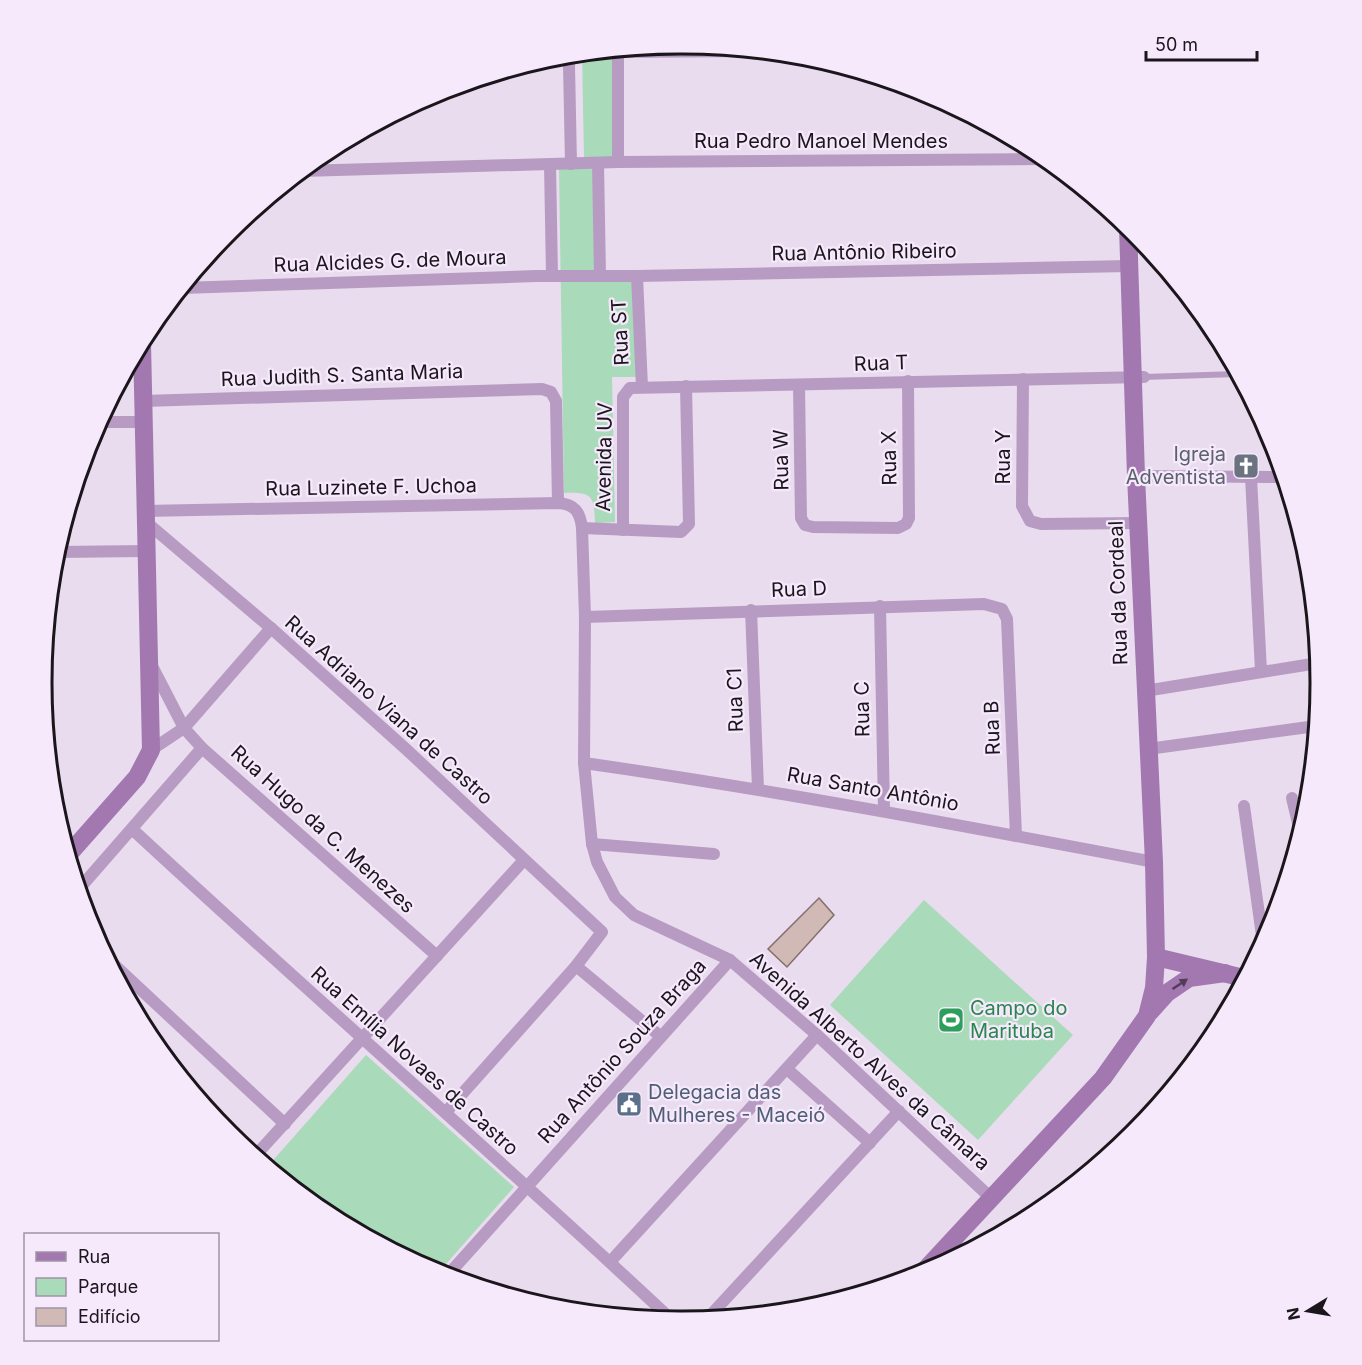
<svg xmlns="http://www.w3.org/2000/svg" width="1362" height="1365" font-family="Inter,sans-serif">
<rect width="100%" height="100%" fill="#e9dcef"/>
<g fill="#a9dab9">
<path d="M613,50L614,157H584L582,53Z"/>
<path d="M595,168L597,280L635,279L639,377H612L615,522L595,523C594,495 592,492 564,493L559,169Z"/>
<path d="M924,900L1073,1035L978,1140L830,1005Z"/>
<path d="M366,1055L514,1187L438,1273L326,1214L268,1166Z"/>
</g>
<path fill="#d1b9b6" stroke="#846e6b" stroke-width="1.5" d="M819,898L834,915L787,967L768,949Z"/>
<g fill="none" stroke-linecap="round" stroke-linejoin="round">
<path stroke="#b89bc2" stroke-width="6" d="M1144,377L1237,374"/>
<g stroke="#b89bc2" stroke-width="12">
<path d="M618,50V162"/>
<path d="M618,52L753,51"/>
<path d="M562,55L568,60L569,65L571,164"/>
<path d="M598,163L600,276"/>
<path d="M550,164L552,276"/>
<path d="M302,171L618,162L1045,159"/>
<path d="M637,276L642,387"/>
<path d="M182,288L536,276H637L1129,266"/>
<path d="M1023,379L1022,506L1030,521L1041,524L1138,523"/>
<path d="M799,386L801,518L805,525L813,527L898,528L906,524L909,518L908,381"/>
<path d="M143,401L542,389L551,392L556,401L558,503"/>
<path d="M99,422H143"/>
<path d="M1136,476L1283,477"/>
<path d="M1251,477L1261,671"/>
<path d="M145,511L558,503C575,504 580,512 582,528L585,617L584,763L592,844L597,862L615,897L634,915L730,960L817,1035L991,1198"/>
<path d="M145,521L271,628L407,750L602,932L576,966L446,1112"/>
<path d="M582,528L681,532L689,524L686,386"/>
<path d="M623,530V397L630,388L1144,377"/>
<path d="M56,552L146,551"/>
<path d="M880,606L884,810"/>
<path d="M751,610L758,789"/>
<path d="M585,617L984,604L1002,609L1007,619L1016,836"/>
<path d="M151,664L184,728L202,748L437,956"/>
<path d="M1145,691L1318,663"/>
<path d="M1148,749L1316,726"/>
<path d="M151,750L184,728L271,628"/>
<path d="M584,763C775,790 964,826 1154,862"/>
<path d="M1292,798L1300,832"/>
<path d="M1244,806L1263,943"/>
<path d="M132,829C311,995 495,1154 673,1321"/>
<path d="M592,844L714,854"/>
<path d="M79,889L202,748"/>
<path d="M109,960L285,1124"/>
<path d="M576,966L660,1036"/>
<path d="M787,1069L870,1143"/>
<path d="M255,1156L524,860"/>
<path d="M610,1262L817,1035"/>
<path d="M452,1271L463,1281"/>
<path d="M447,1276L730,960"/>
<path d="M707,1319L899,1111"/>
</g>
<g stroke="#a378b1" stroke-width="18">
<path d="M69,854L137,777L151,750L142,343"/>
<path d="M1156,957L1244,978"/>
<path d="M1150,1012L1167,993L1189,978L1225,973"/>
<path d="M921,1274L1103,1078L1147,1016L1154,988L1156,957L1154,862L1136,476L1128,227"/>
</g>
</g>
<defs><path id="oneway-solid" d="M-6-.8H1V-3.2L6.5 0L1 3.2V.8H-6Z" transform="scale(1.5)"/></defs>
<use fill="#513d58" href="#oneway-solid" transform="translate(1180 984) rotate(-34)"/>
<defs>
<symbol id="church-square" viewBox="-11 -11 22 22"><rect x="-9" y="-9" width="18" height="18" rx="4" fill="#6b7280" stroke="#f6e9fc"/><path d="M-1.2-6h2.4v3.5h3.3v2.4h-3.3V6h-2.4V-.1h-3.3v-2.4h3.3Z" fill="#fff"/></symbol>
<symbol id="stadium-square" viewBox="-11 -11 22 22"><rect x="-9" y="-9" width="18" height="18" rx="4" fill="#2e9e5b" stroke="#f6e9fc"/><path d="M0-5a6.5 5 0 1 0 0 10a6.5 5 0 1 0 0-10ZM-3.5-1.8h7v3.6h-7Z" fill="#fff"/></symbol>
<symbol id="civic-square" viewBox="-11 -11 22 22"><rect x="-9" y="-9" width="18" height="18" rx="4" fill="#5c6f8a" stroke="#f6e9fc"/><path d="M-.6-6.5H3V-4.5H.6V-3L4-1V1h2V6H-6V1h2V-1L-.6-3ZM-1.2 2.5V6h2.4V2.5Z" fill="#fff"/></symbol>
</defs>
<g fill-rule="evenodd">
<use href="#church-square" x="1231" y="451" width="30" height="30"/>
<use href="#stadium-square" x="936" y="1005" width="30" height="30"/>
<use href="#civic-square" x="614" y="1089" width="30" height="30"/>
</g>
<g text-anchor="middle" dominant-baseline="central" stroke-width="4.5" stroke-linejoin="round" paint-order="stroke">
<g font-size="20" fill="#1a161c" stroke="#f6e9fc">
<text x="821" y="141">Rua Pedro Manoel Mendes</text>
<text transform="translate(864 252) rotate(-1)">Rua Antônio Ribeiro</text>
<text transform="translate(390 261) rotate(-2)">Rua Alcides G. de Moura</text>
<text transform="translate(620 332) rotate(-93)">Rua ST</text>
<text transform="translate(881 363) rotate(-2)">Rua T</text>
<text transform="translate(342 375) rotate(-2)">Rua Judith S. Santa Maria</text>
<text transform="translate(604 457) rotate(-89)">Avenida UV</text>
<text transform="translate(1003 457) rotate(-90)">Rua Y</text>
<text transform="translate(889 458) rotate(-91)">Rua X</text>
<text transform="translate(781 460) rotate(-91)">Rua W</text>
<text transform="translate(371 487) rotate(-1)">Rua Luzinete F. Uchoa</text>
<text transform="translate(799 589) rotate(-2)">Rua D</text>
<text transform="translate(1118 593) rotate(-92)">Rua da Cordeal</text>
<text transform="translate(735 700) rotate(-92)">Rua C1</text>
<text transform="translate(862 709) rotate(-91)">Rua C</text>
<text transform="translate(389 710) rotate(42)">Rua Adriano Viana de Castro</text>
<text transform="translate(992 728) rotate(-92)">Rua B</text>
<text transform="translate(873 789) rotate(10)">Rua Santo Antônio</text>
<text transform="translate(323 829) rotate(42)">Rua Hugo da C. Menezes</text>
<text transform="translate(622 1051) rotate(-48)">Rua Antônio Souza Braga</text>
<text transform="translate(415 1061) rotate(42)">Rua Emília Novaes de Castro</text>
<text transform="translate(870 1061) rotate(42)">Avenida Alberto Alves da Câmara</text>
</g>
<g font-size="20" fill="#5b616d" stroke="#f6e9fc" text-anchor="end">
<text x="1226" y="454">Igreja<tspan x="1226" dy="23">Adventista</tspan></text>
</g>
<g font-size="20" fill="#27864d" stroke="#f6e9fc" text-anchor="start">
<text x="970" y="1008">Campo do<tspan x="970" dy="23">Marituba</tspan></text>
</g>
<g font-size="20" fill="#4e5e75" stroke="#f6e9fc" text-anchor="start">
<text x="648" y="1092">Delegacia das<tspan x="648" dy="23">Mulheres - Maceió</tspan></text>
</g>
</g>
<path d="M0 0H1362V1365H0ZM680 54H682A628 628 0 0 1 1310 682V683A628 628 0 0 1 682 1311H680A628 628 0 0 1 52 683V682A628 628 0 0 1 680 54Z" fill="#f6e9fc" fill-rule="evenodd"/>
<path fill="none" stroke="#1a161c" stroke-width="3" d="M680 54H682A628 628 0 0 1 1310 682V683A628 628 0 0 1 682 1311H680A628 628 0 0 1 52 683V682A628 628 0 0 1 680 54Z"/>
<rect x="24" y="1233" width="195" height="108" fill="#f6e9fc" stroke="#9e95a2" stroke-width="1.5"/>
<rect x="36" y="1252" width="30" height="9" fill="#a378b1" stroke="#9e95a2" stroke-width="1.5"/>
<text x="78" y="1263" font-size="18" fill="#1a161c">Rua</text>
<rect x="36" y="1278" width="30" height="18" fill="#a9dab9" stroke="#9e95a2" stroke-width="1.5"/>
<text x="78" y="1293" font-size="18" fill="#1a161c">Parque</text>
<rect x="36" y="1308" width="30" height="18" fill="#d1b9b6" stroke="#9e95a2" stroke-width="1.5"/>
<text x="78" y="1323" font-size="18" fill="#1a161c">Edifício</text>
<g transform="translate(1308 1311) rotate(259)" stroke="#f6e9fc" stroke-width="4.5" paint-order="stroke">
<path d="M0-4.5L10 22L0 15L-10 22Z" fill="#1a161c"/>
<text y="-9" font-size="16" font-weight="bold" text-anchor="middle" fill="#1a161c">N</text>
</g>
<path d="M1146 51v9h111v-9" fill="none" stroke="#1a161c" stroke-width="3"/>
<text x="1155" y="51" font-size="18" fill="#1a161c" stroke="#f6e9fc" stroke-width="4.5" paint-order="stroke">50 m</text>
</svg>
